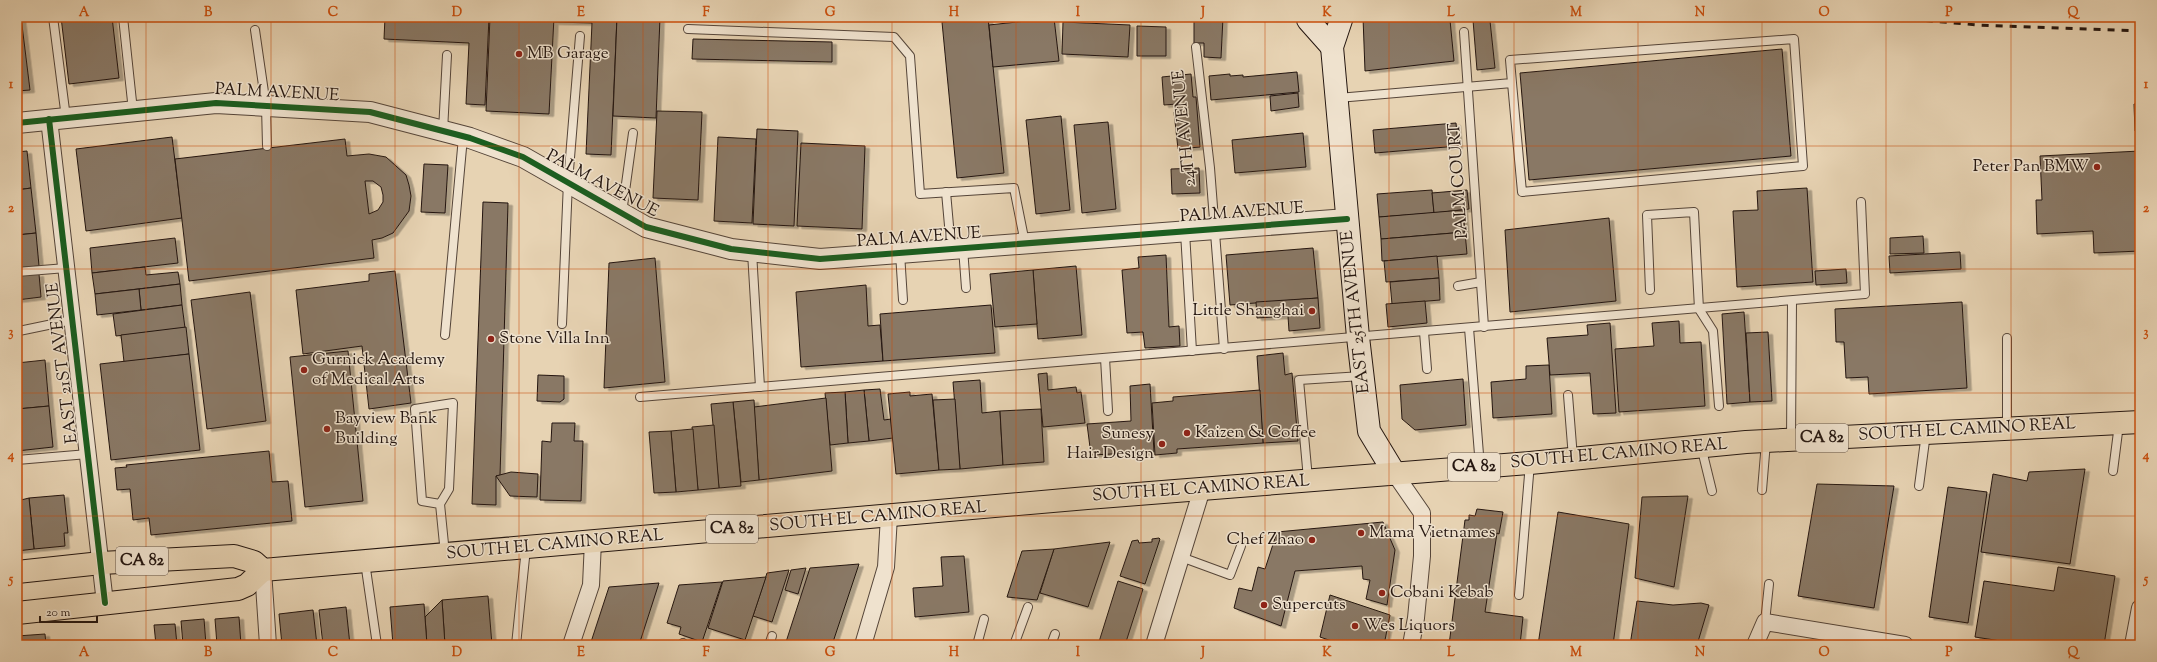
<svg xmlns="http://www.w3.org/2000/svg" width="2157" height="662" font-family="'Sorts Mill Goudy',serif">
<defs>
<filter id="shadow"><feDropShadow dx="4.5" dy="2.5" stdDeviation="0" flood-color="#0004"/></filter>
</defs>
<rect width="100%" height="100%" fill="#e7d3b3"/>
<filter id="stains"><feTurbulence type="fractalNoise" baseFrequency=".005" numOctaves="4"/><feColorMatrix values="0 0 0 0 .2 0 0 0 0 .09 0 0 0 0 .02 0 0 0 .5 -.17"/></filter>
<radialGradient id="worn" r=".72"><stop offset=".6" stop-color="#630" stop-opacity="0"/><stop offset="1" stop-color="#630" stop-opacity=".3"/></radialGradient>
<g fill="#897865" stroke="#241610" fill-rule="evenodd" filter="url(#shadow)">
<path d="M17,17H21L30,90L17,91Z"/>
<path d="M61,17H112L119,78L69,84Z"/>
<path d="M385,17H489L485,105L466,104L469,43L384,39Z"/>
<path d="M490,17H554L549,114L486,111Z"/>
<path d="M554,17H617L611,155L586,154L592,23L554,22Z"/>
<path d="M617,17H660L656,118L613,116Z"/>
<path d="M1194,17H1223L1221,58L1204,57V43H1194Z"/>
<path d="M1363,17L1450,20L1454,61L1365,71Z"/>
<path d="M988,18L1004,173L957,178L942,22Z"/>
<path d="M1054,18L1059,61L993,67L989,25Z"/>
<path d="M1473,20L1490,21L1495,68L1477,70Z"/>
<path d="M1063,22L1130,25L1128,57L1062,54Z"/>
<path d="M1137,26L1166,27V56H1137Z"/>
<path d="M693,39L832,42V62L692,59Z"/>
<path d="M1782,49L1791,156L1529,180L1520,73Z"/>
<path d="M1297,72L1299,92L1211,100L1209,76L1230,74V76L1243,75V77Z"/>
<path d="M1191,74L1193,97H1196L1200,147L1178,149L1174,112H1178L1177,104L1164,105L1162,77Z"/>
<path d="M1298,93L1299,107L1271,111L1270,96Z"/>
<path d="M2134,104H2140V131H2135Z"/>
<path d="M657,111L702,112L698,200L653,198Z"/>
<path d="M1061,116L1070,210L1036,214L1026,120Z"/>
<path d="M1108,122L1116,209L1082,213L1074,125Z"/>
<path d="M1456,123L1458,146L1375,153L1373,130Z"/>
<path d="M757,129L798,131L794,226L753,224Z"/>
<path d="M1303,133L1306,167L1235,173L1232,140Z"/>
<path d="M172,137L182,218L86,231L76,149Z"/>
<path d="M718,137L756,139L752,223L714,221Z"/>
<path d="M345,139L347,156L369,154L386,157L406,175L409,185L411,196L409,211L393,233L382,238L372,240L374,258L189,281L175,159ZM365,181H373L381,187L383,195V202L378,210L369,214Z"/>
<path d="M801,143L865,146L862,229L797,226Z"/>
<path d="M27,151L31,188L17,190V152Z"/>
<path d="M2140,151V251L2094,253L2093,231L2037,234L2036,200H2042L2040,156Z"/>
<path d="M424,164L448,165L445,213L421,212Z"/>
<path d="M1199,168L1200,193L1172,194L1171,169Z"/>
<path d="M31,188L36,233L17,235V190Z"/>
<path d="M1807,188L1813,282L1737,287L1733,211L1758,210L1757,191Z"/>
<path d="M1432,190L1434,213L1379,217L1377,194Z"/>
<path d="M1467,190L1469,209L1434,213L1432,193Z"/>
<path d="M483,202L508,203L500,476H496V505L472,504Z"/>
<path d="M1463,210L1465,232L1381,239L1379,217Z"/>
<path d="M1609,218L1616,301L1510,312L1505,230Z"/>
<path d="M1465,232L1467,254L1382,261L1381,239Z"/>
<path d="M36,233L39,266L17,268V235Z"/>
<path d="M1923,236L1924,253L1890,254V238Z"/>
<path d="M175,238L178,263L92,273L90,248Z"/>
<path d="M1313,248L1318,298L1230,305L1226,255Z"/>
<path d="M1960,252L1961,269L1890,273L1889,256Z"/>
<path d="M1166,255L1169,327L1179,326L1180,346L1145,348L1143,332L1127,333L1122,270L1139,268L1138,257Z"/>
<path d="M1437,256L1439,278L1386,282L1384,261Z"/>
<path d="M655,258L665,382L604,388L609,263Z"/>
<path d="M1076,266L1082,335L1038,339L1033,270Z"/>
<path d="M145,267L146,275L178,272L180,284L95,294L92,273Z"/>
<path d="M1846,269L1847,283L1816,285L1815,271Z"/>
<path d="M1033,270L1037,324L995,327L990,274Z"/>
<path d="M395,271L411,403L369,409L362,346L303,354L296,290L369,281V274Z"/>
<path d="M39,274L41,297L17,300V276Z"/>
<path d="M1439,278L1440,300L1392,304L1390,282Z"/>
<path d="M180,284L182,305L141,310L139,289Z"/>
<path d="M866,285L868,326L880,325L883,361L801,367L796,292Z"/>
<path d="M139,289L141,310L97,315L95,294Z"/>
<path d="M250,292L266,421L207,429L191,300Z"/>
<path d="M1318,298L1320,328L1289,331L1288,316L1257,318L1256,302Z"/>
<path d="M1425,301L1427,323L1388,327L1386,304Z"/>
<path d="M1962,302L1967,388L1869,394L1868,377L1846,378L1844,342H1836L1835,309Z"/>
<path d="M182,305L185,328L116,336L113,314Z"/>
<path d="M991,305L995,353L883,361L880,314Z"/>
<path d="M1744,312L1750,402L1727,404L1722,314Z"/>
<path d="M1679,321L1680,343L1701,342L1705,406L1619,412L1615,349L1654,346L1652,323Z"/>
<path d="M1610,323L1616,413L1593,414L1590,373L1550,375L1547,338L1588,335L1587,325Z"/>
<path d="M186,327L189,354L124,362L121,335Z"/>
<path d="M1768,332L1772,401L1750,402L1746,333Z"/>
<path d="M348,351L363,501L305,507L290,357Z"/>
<path d="M1283,353L1285,375L1292,373L1298,441L1263,443L1257,356Z"/>
<path d="M189,354L200,450L111,460L100,364Z"/>
<path d="M45,360L49,406L17,409V363Z"/>
<path d="M1549,365L1552,414L1493,418L1491,382L1526,379V366Z"/>
<path d="M1047,373L1048,390L1076,387L1077,393L1081,392L1085,423L1043,427L1038,374Z"/>
<path d="M538,375L564,376V399L560,402L537,401Z"/>
<path d="M1463,379L1466,425L1415,430L1402,419L1400,385Z"/>
<path d="M980,380L982,413L1000,411L1003,465L960,469L953,382Z"/>
<path d="M1150,384L1154,452L1091,455L1087,424L1131,421L1130,386Z"/>
<path d="M880,389L884,420L891,419L893,438L869,441L864,390Z"/>
<path d="M864,390L869,441L848,443L845,392Z"/>
<path d="M1260,390L1263,443L1177,449V453L1155,455L1152,403L1173,401V397Z"/>
<path d="M845,392L848,443L830,445L825,393Z"/>
<path d="M910,392V396L932,394L939,470L896,474L888,394Z"/>
<path d="M826,398L832,471L759,480L754,407Z"/>
<path d="M955,399L960,469L939,470L933,400Z"/>
<path d="M754,400L759,480L741,482L733,402Z"/>
<path d="M733,402L741,486L719,488L711,404Z"/>
<path d="M49,406L53,447L17,451V409Z"/>
<path d="M1041,409L1044,462L1003,465L1000,411Z"/>
<path d="M552,423H575L574,441H583L581,501L540,500L542,441L551,442Z"/>
<path d="M714,425L719,488L698,490L692,427Z"/>
<path d="M693,429L698,490L676,492L671,431Z"/>
<path d="M671,431L676,492L654,493L649,432Z"/>
<path d="M269,451L272,482L288,481L292,521L151,535L149,518L133,520L130,489L117,490L115,468L127,467L126,465Z"/>
<path d="M2085,469L2070,564L1981,552L1993,474L2027,481L2029,472Z"/>
<path d="M511,472L538,474L537,497L510,496L496,476Z"/>
<path d="M1817,484L1894,486L1874,608L1798,596Z"/>
<path d="M1948,487L1987,492L1968,623L1929,617Z"/>
<path d="M64,495L68,533H64L65,546L34,549L29,498Z"/>
<path d="M1688,496L1674,587L1635,578L1642,497Z"/>
<path d="M29,498L34,549L17,551V501Z"/>
<path d="M1477,509L1503,512L1499,534L1497,533L1485,612L1523,617L1520,645H1449L1465,520H1469V515L1475,516Z"/>
<path d="M1558,512L1629,524L1613,645H1538Z"/>
<path d="M1383,522L1395,550L1387,605L1366,599L1370,580L1363,579L1362,566L1295,571L1281,626L1234,608L1239,588L1252,591L1258,567L1265,569L1277,532Z"/>
<path d="M1159,538L1160,539L1145,584L1120,576L1132,541L1138,540L1139,543L1152,542V539Z"/>
<path d="M1110,542L1088,607L1040,593L1054,549Z"/>
<path d="M1054,549L1037,600L1007,597L1022,551Z"/>
<path d="M964,556L969,612L915,617L913,588L943,586L941,557Z"/>
<path d="M859,564L832,645H785L810,568Z"/>
<path d="M2058,567L2115,576L2104,645H2027L1975,637L1984,581L2054,591Z"/>
<path d="M806,568L798,594L785,590L791,570Z"/>
<path d="M789,570L772,622L753,616L767,573Z"/>
<path d="M766,577L745,640L708,628L723,581Z"/>
<path d="M1118,581L1143,589L1125,645H1098Z"/>
<path d="M722,582L702,642L679,634L681,627L667,623L679,585Z"/>
<path d="M659,583L639,645H590L609,587Z"/>
<path d="M1330,595L1390,615L1384,645H1343L1320,637Z"/>
<path d="M488,596L492,645H445L442,600Z"/>
<path d="M442,600L445,645H427L425,617Z"/>
<path d="M1637,601L1673,605L1701,603L1709,605L1697,645H1630Z"/>
<path d="M424,604L427,645H393L390,607Z"/>
<path d="M346,607L350,645H323L319,610Z"/>
<path d="M313,610L317,645H282L279,614Z"/>
<path d="M239,617L241,645H217L215,619Z"/>
<path d="M204,619L206,645H183L181,621Z"/>
<path d="M175,624L177,645H156L154,625Z"/>
<path d="M45,634L46,645H17V636Z"/>
</g>
<g fill="none" stroke-linecap="round" stroke-linejoin="round">
<defs>
<g id="service">
<path d="M53,17L66,118"/>
<path d="M123,17L133,111"/>
<path d="M688,29L894,37L910,56L920,194L1014,188L1025,243"/>
<path d="M255,30L266,106L267,146"/>
<path d="M1464,32L1484,327"/>
<path d="M1196,47L1210,168L1224,349"/>
<path d="M1338,98L1512,83L1522,192L1803,166L1794,39L1510,60L1512,83"/>
<path d="M443,131L447,55"/>
<path d="M946,192L951,248"/>
<path d="M622,213L633,133"/>
<path d="M1185,232L1192,351"/>
<path d="M963,248L966,288"/>
<path d="M752,252L760,387"/>
<path d="M900,253L903,300"/>
<path d="M17,272L66,268"/>
<path d="M1458,286L1481,282"/>
<path d="M1650,290L1647,215L1694,212L1699,309L1713,331L1719,406"/>
<path d="M562,324L568,182L580,36"/>
<path d="M1469,328L1480,467"/>
<path d="M19,331L72,320"/>
<path d="M1424,332L1427,369"/>
<path d="M445,335L463,137"/>
<path d="M1105,358L1108,411"/>
<path d="M1568,395L1573,458"/>
<path d="M640,397L1865,294L1861,202"/>
<path d="M2007,428V338"/>
<path d="M1791,439L1792,302"/>
<path d="M1701,446L1712,491"/>
<path d="M17,460L88,454"/>
<path d="M2113,471L2119,424"/>
<path d="M1308,479L1299,380L1362,376"/>
<path d="M1919,486L1926,433"/>
<path d="M1762,490L1766,442"/>
<path d="M440,504L422,501L415,409L453,403L449,489L440,504L445,554"/>
<path d="M1181,557L1230,575L1241,546"/>
<path d="M365,562L377,645"/>
<path d="M1519,595L1530,463"/>
<path d="M1765,622L1769,584"/>
<path d="M516,645L526,548"/>
<path d="M683,645V643"/>
<path d="M769,645L772,636"/>
<path d="M977,645L984,619"/>
<path d="M1014,645L1028,607"/>
<path d="M1051,645L1055,634"/>
</g>
<g id="minor">
<path d="M49,119L105,603"/>
<path d="M1395,474L1422,513V556L1416,618L1411,645"/>
<path d="M263,570L268,645"/>
<path d="M571,645L591,585L593,541"/>
<path d="M863,645L886,567L889,516"/>
<path d="M1154,645L1202,489"/>
<path d="M1755,645L1765,622L1905,645"/>
<path d="M2133,645L2140,608"/>
</g>
<path id="tertiary" d="M17,123L216,103L370,112L470,138L523,157L646,227L731,249L820,259L1347,219"/>
<g id="secondary">
<path d="M1308,17V20L1332,47"/>
<path d="M1342,17L1332,47L1358,337L1369,431L1395,474"/>
</g>
<g id="primary">
<path d="M17,572L101,563L234,556L254,562L263,570L1087,498L1530,463L1746,442L2140,422"/>
<path d="M17,613L238,589L247,585L263,570"/>
</g>
</defs>
<use href="#service" stroke="#554539" stroke-width="10"/>
<use href="#minor" stroke="#554539" stroke-width="18"/>
<use href="#tertiary" stroke="#554539" stroke-width="22"/>
<use href="#secondary" stroke="#241610" stroke-width="24"/>
<use href="#primary" stroke="#241610" stroke-width="24"/>
<use href="#service" stroke="#efe2ce" stroke-width="8"/>
<use href="#minor" stroke="#efe2ce" stroke-width="16"/>
<use href="#tertiary" stroke="#efe2ce" stroke-width="20"/>
<use href="#secondary" stroke="#efe2ce" stroke-width="22"/>
<use href="#primary" stroke="#e7d3b3" stroke-width="22"/>
<path stroke="#241610" stroke-width="3" stroke-dasharray="7 7" stroke-linecap="butt" d="M1884,17L1978,25L2140,31"/>
<defs>
<g id="cycleway">
<path d="M49,119L105,603"/>
<path d="M17,123L216,103L370,112L470,138L523,157L646,227L731,249L820,259L1347,219"/>
</g>
</defs>
<use href="#cycleway" stroke="#efe2ce" stroke-width="8"/>
<use href="#cycleway" stroke="#1b5e20" stroke-width="6"/>
</g>
<path fill="none" stroke="#cb4f0d" stroke-width="1" stroke-opacity="0.55" d="M146,17V645M271,17V645M395,17V645M519,17V645M643,17V645M768,17V645M892,17V645M1016,17V645M1141,17V645M1265,17V645M1389,17V645M1514,17V645M1638,17V645M1762,17V645M1886,17V645M2011,17V645M17,146H2140M17,269H2140M17,393H2140M17,516H2140"/>
<g fill="#8f2418" stroke="#efe2ce" stroke-width="1.5">
<circle cx="519" cy="54" r="4"/>
<circle cx="2097" cy="167" r="4"/>
<circle cx="1312" cy="311" r="4"/>
<circle cx="491" cy="339" r="4"/>
<circle cx="304" cy="370" r="4"/>
<circle cx="327" cy="429" r="4"/>
<circle cx="1187" cy="433" r="4"/>
<circle cx="1162" cy="444" r="4"/>
<circle cx="1361" cy="533" r="4"/>
<circle cx="1312" cy="540" r="4"/>
<circle cx="1382" cy="593" r="4"/>
<circle cx="1264" cy="605" r="4"/>
<circle cx="1355" cy="626" r="4"/>
</g>
<g text-anchor="middle" dominant-baseline="central" stroke-width="3" stroke-linejoin="round" paint-order="stroke">
<g fill="#efe2ce" stroke="#615349" stroke-width="1">
<rect x="1796" y="424" width="52" height="28" rx="3"/>
<rect x="1448" y="453" width="52" height="28" rx="3"/>
<rect x="706" y="515" width="52" height="28" rx="3"/>
<rect x="116" y="547" width="52" height="28" rx="3"/>
</g>
<g font-size="16" font-weight="bold" fill="#241610">
<text x="1822" y="438">CA 82</text>
<text x="1474" y="467">CA 82</text>
<text x="732" y="529">CA 82</text>
<text x="142" y="561">CA 82</text>
</g>
<g font-size="17" fill="#241610" stroke="#efe2ce" text-anchor="start">
<text x="527" y="54">MB Garage</text>
<text x="2089" y="167" text-anchor="end">Peter Pan BMW</text>
<text x="1304" y="311" text-anchor="end">Little Shanghai</text>
<text x="499" y="339">Stone Villa Inn</text>
<text x="312" y="360">Gurnick Academy<tspan x="312" dy="20">of Medical Arts</tspan></text>
<text x="335" y="419">Bayview Bank<tspan x="335" dy="20">Building</tspan></text>
<text x="1195" y="433">Kaizen &amp; Coffee</text>
<text x="1154" y="434" text-anchor="end">Sunesy<tspan x="1154" dy="20">Hair Design</tspan></text>
<text x="1369" y="533">Mama Vietnames</text>
<text x="1304" y="540" text-anchor="end">Chef Zhao</text>
<text x="1390" y="593">Cobani Kebab</text>
<text x="1272" y="605">Supercuts</text>
<text x="1363" y="626">Wes Liquors</text>
</g>
<g font-size="17" fill="#241610" stroke="#efe2ce">
<text transform="translate(277 93) rotate(3)">PALM AVENUE</text>
<text transform="translate(1185 128) rotate(-96)">24TH AVENUE</text>
<text transform="translate(1459 181) rotate(-94)">PALM COURT</text>
<text transform="translate(602 184) rotate(28)">PALM AVENUE</text>
<text transform="translate(1242 213) rotate(-4)">PALM AVENUE</text>
<text transform="translate(919 238) rotate(-4)">PALM AVENUE</text>
<text transform="translate(1356 312) rotate(-96)">EAST 25TH AVENUE</text>
<text transform="translate(63 363) rotate(-97)">EAST 21ST AVENUE</text>
<text transform="translate(1967 430) rotate(-3)">SOUTH EL CAMINO REAL</text>
<text transform="translate(1619 454) rotate(-5)">SOUTH EL CAMINO REAL</text>
<text transform="translate(1201 489) rotate(-4)">SOUTH EL CAMINO REAL</text>
<text transform="translate(878 517) rotate(-5)">SOUTH EL CAMINO REAL</text>
<text transform="translate(555 545) rotate(-5)">SOUTH EL CAMINO REAL</text>
</g>
</g>
<rect width="2157" height="662" fill="none" stroke="#e7d3b3" stroke-width="44"/>
<path d="M40 616v6h57v-6" fill="none" stroke="#241610" stroke-width="2"/>
<text x="46" y="616" font-size="12" fill="#241610" stroke="#efe2ce" stroke-width="3" paint-order="stroke">20 m</text>
<rect x="22" y="22" width="2113" height="618" fill="none" stroke="#cb4f0d" stroke-width="1.5"/>
<g font-size="13" text-anchor="middle" font-weight="bold" fill="#cb4f0d">
<text x="84" y="16">A</text>
<text x="208" y="16">B</text>
<text x="333" y="16">C</text>
<text x="457" y="16">D</text>
<text x="581" y="16">E</text>
<text x="706" y="16">F</text>
<text x="830" y="16">G</text>
<text x="954" y="16">H</text>
<text x="1078" y="16">I</text>
<text x="1203" y="16">J</text>
<text x="1327" y="16">K</text>
<text x="1451" y="16">L</text>
<text x="1576" y="16">M</text>
<text x="1700" y="16">N</text>
<text x="1824" y="16">O</text>
<text x="1949" y="16">P</text>
<text x="2073" y="16">Q</text>
<text x="11" y="88">1</text>
<text x="2146" y="88">1</text>
<text x="11" y="212">2</text>
<text x="2146" y="212">2</text>
<text x="11" y="336">3</text>
<text x="2146" y="336">3</text>
<text x="11" y="459">4</text>
<text x="2146" y="459">4</text>
<text x="11" y="583">5</text>
<text x="2146" y="583">5</text>
<text x="84" y="656">A</text>
<text x="208" y="656">B</text>
<text x="333" y="656">C</text>
<text x="457" y="656">D</text>
<text x="581" y="656">E</text>
<text x="706" y="656">F</text>
<text x="830" y="656">G</text>
<text x="954" y="656">H</text>
<text x="1078" y="656">I</text>
<text x="1203" y="656">J</text>
<text x="1327" y="656">K</text>
<text x="1451" y="656">L</text>
<text x="1576" y="656">M</text>
<text x="1700" y="656">N</text>
<text x="1824" y="656">O</text>
<text x="1949" y="656">P</text>
<text x="2073" y="656">Q</text>
</g>
<rect width="100%" height="100%" filter="url(#stains)"/>
<rect width="100%" height="100%" fill="url(#worn)"/>
</svg>
